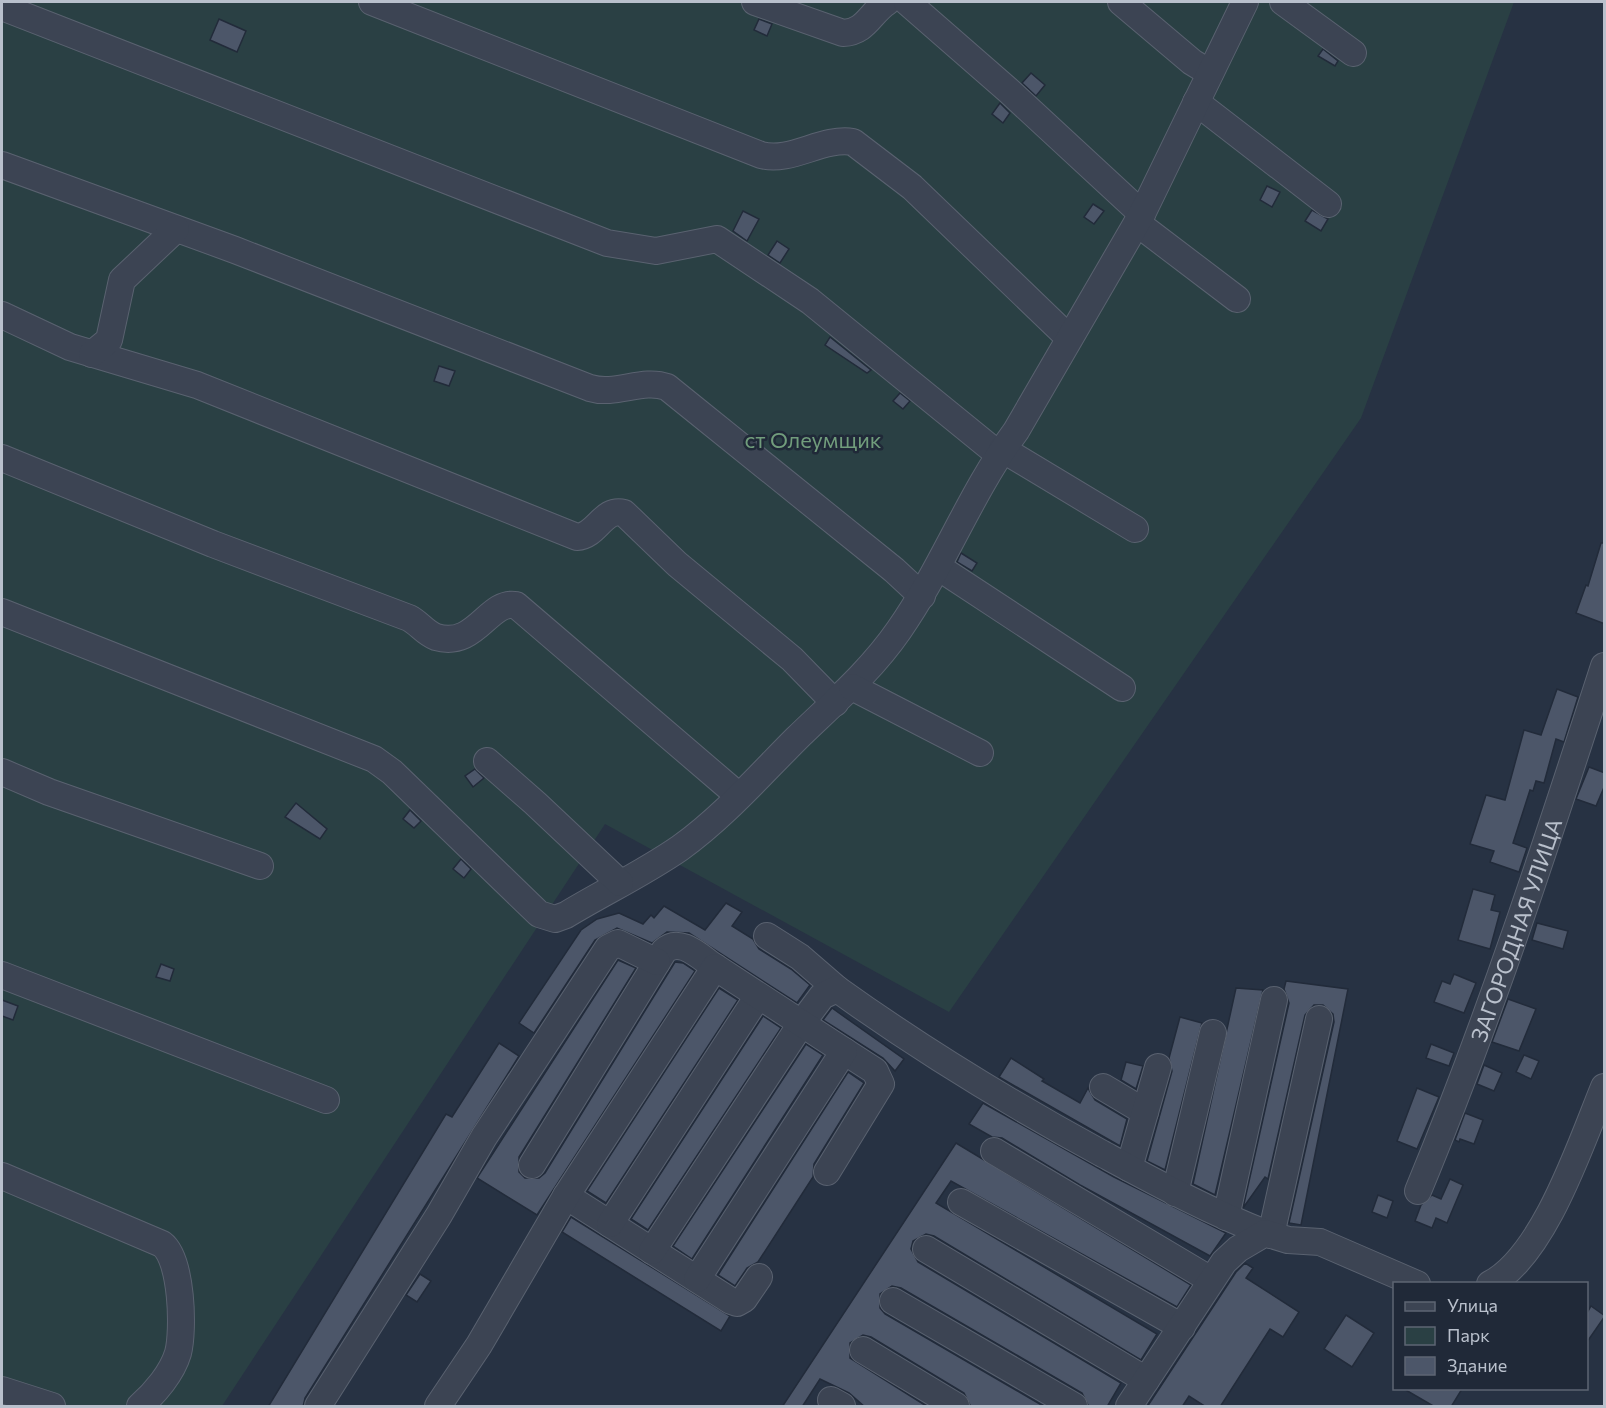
<svg xmlns="http://www.w3.org/2000/svg" width="1606" height="1408" font-family="Commissioner,sans-serif">
<rect width="100%" height="100%" fill="#273243"/>
<path fill="#2a4044" d="M2,2H1514L1361,418L949,1012L605,824L222,1406H2Z"/>
<g fill="#4c5669" stroke="#222b3a" stroke-width="1.5">
<path d="M219,19L246,31L237,52L210,40Z"/>
<path d="M759,19L772,24L767,36L754,30Z"/>
<path d="M1323,49L1338,61L1335,66L1318,56Z"/>
<path d="M1031,73L1045,85L1036,96L1022,83Z"/>
<path d="M1000,103L1010,113L1003,123L992,114Z"/>
<path d="M1267,186L1280,192L1272,207L1260,200Z"/>
<path d="M1093,204L1104,211L1094,224L1084,217Z"/>
<path d="M1312,210L1328,219L1321,231L1305,221Z"/>
<path d="M743,211L759,219L747,241L733,231Z"/>
<path d="M777,241L789,249L780,263L768,255Z"/>
<path d="M830,337L871,370L867,373L825,345Z"/>
<path d="M439,366L455,371L449,386L434,381Z"/>
<path d="M900,393L910,401L903,409L893,401Z"/>
<path d="M1601,543H1605V624L1576,613L1586,585L1588,586Z"/>
<path d="M961,553L977,563L972,571L957,562Z"/>
<path d="M1557,689L1578,697L1564,742L1556,739L1544,783L1536,781L1533,791L1530,790L1513,843L1527,848L1519,872L1490,862L1494,851L1470,844L1486,795L1505,800L1524,730L1541,735Z"/>
<path d="M1589,767L1605,773V785L1596,806L1576,799Z"/>
<path d="M475,769L484,778L473,787L465,776Z"/>
<path d="M296,803L327,829L320,839L285,817Z"/>
<path d="M410,810L421,821L414,828L403,819Z"/>
<path d="M461,859L471,869L464,878L453,869Z"/>
<path d="M1473,889L1495,895L1491,910L1500,912L1490,949L1458,940Z"/>
<path d="M726,903L742,912L732,926L753,939L759,949L791,969L810,985L797,1003L689,933L667,932L652,943L617,928L595,940L534,1033L519,1023L581,930L597,919L619,913L643,924L651,915L654,918L664,906L705,930Z"/>
<path d="M1537,923L1568,931L1563,949L1532,940Z"/>
<path d="M618,960L636,968L519,1157V1172L525,1178H539L545,1173L675,962L683,963L695,971L537,1215L477,1178Z"/>
<path d="M161,964L174,969L170,981L156,977Z"/>
<path d="M1454,974L1476,983L1464,1013L1434,1002L1442,981L1450,984Z"/>
<path d="M1286,981L1348,989L1301,1225L1289,1223L1334,1022L1333,1014L1323,1005H1314L1305,1015L1268,1179L1265,1177L1243,1208L1289,1003L1284,989Z"/>
<path d="M719,988L738,1000L606,1203L587,1191Z"/>
<path d="M1236,988L1263,990L1215,1195L1193,1184Z"/>
<path d="M1508,999L1536,1009L1519,1051L1492,1042Z"/>
<path d="M2,1000L18,1006L13,1020L2,1016Z"/>
<path d="M832,1008L904,1059L895,1071L883,1058L823,1020Z"/>
<path d="M763,1016L781,1028L648,1230L631,1219Z"/>
<path d="M1180,1017L1202,1023L1165,1170L1147,1161L1172,1071L1169,1058Z"/>
<path d="M499,1043L519,1056L305,1398L303,1407H268L446,1114L452,1117Z"/>
<path d="M806,1044L823,1055L692,1259L673,1246Z"/>
<path d="M1431,1044L1454,1053L1449,1066L1426,1058Z"/>
<path d="M1524,1055L1539,1061L1531,1079L1516,1072Z"/>
<path d="M1011,1058L1044,1079L1042,1081L1080,1103L1088,1088L1095,1100L1127,1119L1120,1146L999,1077Z"/>
<path d="M1126,1062L1143,1066L1136,1089L1121,1080Z"/>
<path d="M1484,1065L1502,1073L1494,1091L1477,1084Z"/>
<path d="M848,1072L864,1083L814,1164L813,1177L758,1262L747,1268L735,1286L718,1275Z"/>
<path d="M1417,1088L1439,1097L1417,1149L1397,1141Z"/>
<path d="M983,1103L1114,1177L1226,1233L1210,1256L1080,1185L1002,1138L992,1137L969,1124Z"/>
<path d="M1465,1113L1483,1120L1474,1144L1460,1139L1459,1142L1455,1140Z"/>
<path d="M956,1143L1191,1285L1177,1307L951,1181L936,1203L1157,1334L1141,1360L934,1236L926,1234L913,1241L911,1249L918,1262L1121,1383L1107,1407H1089L1082,1393L901,1288L892,1286L880,1294V1308L885,1314L1045,1407H971L964,1393L871,1337L863,1335L850,1343V1358L928,1407H865L849,1393L820,1379L802,1407H782Z"/>
<path d="M1450,1179L1463,1185L1447,1223L1436,1218L1432,1228L1415,1221L1421,1205L1432,1195L1441,1199Z"/>
<path d="M1378,1195L1393,1201L1387,1218L1372,1212Z"/>
<path d="M571,1217L730,1316L721,1331L562,1232Z"/>
<path d="M1245,1263L1253,1268L1246,1278L1299,1312L1283,1337L1270,1329L1220,1407H1206L1189,1396L1182,1407H1147L1236,1272Z"/>
<path d="M420,1274L431,1281L417,1302L406,1295Z"/>
<path d="M1591,1306L1605,1316L1587,1342V1313Z"/>
<path d="M1346,1315L1374,1333L1352,1367L1324,1349Z"/>
<path d="M1404,1389H1462L1451,1407H1435Z"/>
</g>
<g fill="none" stroke-linecap="round" stroke-linejoin="round">
<defs>
<g id="minor">
<path d="M372,2L761,155C791,163 822,137 853,142L912,187L1069,338"/>
<path d="M755,2L843,33C866,32 870,13 887,2"/>
<path d="M907,2L1009,91L1142,214"/>
<path d="M1121,2L1192,62L1210,73"/>
<path d="M1283,2L1353,53"/>
<path d="M2,7L607,243L656,251L717,239L810,301L998,454"/>
<path d="M1196,102L1328,204"/>
<path d="M2,165L235,250L590,388C616,396 642,378 667,387L894,570L922,596"/>
<path d="M1137,223L1237,299"/>
<path d="M2,315L70,347L197,385L577,537C597,536 603,507 624,513L677,564L792,659L835,703"/>
<path d="M92,354L109,340L122,280L176,229"/>
<path d="M1002,449L1135,529"/>
<path d="M2,458L213,544L409,618C419,623 425,633 436,637C476,649 488,600 516,605L739,796"/>
<path d="M938,567L1122,688"/>
<path d="M2,612L374,759L392,772L539,914L555,919L566,915C604,892 644,873 680,848C723,817 759,776 796,739C832,704 870,672 899,630C943,567 970,493 1016,431L1142,214L1245,2"/>
<path d="M852,687L980,753"/>
<path d="M487,761L535,803L620,883"/>
<path d="M2,772L49,792L260,866"/>
<path d="M767,936L800,957L837,989"/>
<path d="M2,975L326,1100"/>
<path d="M1103,1087L1145,1112"/>
<path d="M994,1151L1211,1280"/>
<path d="M532,1165L664,951C680,936 700,957 715,967"/>
<path d="M1129,1168L1158,1067"/>
<path d="M827,1172L881,1084L875,1071L844,1051"/>
<path d="M2,1176L162,1244C182,1259 184,1330 178,1353C172,1373 155,1393 140,1406"/>
<path id="s1" d="M1418,1191C1489,1020 1547,842 1604,666"/>
<path d="M1175,1193L1213,1033"/>
<path d="M566,1196L731,1301L737,1303L744,1299L759,1277"/>
<path d="M961,1202L1182,1327"/>
<path d="M1226,1217L1274,1000"/>
<path d="M610,1224L758,996"/>
<path d="M1271,1235L1319,1019"/>
<path d="M926,1249L1146,1380"/>
<path d="M652,1251L801,1024L822,996L837,989C922,1050 1009,1103 1101,1153C1155,1182 1208,1211 1265,1233"/>
<path d="M1490,1284C1544,1256 1581,1143 1604,1087"/>
<path d="M893,1301L1074,1406"/>
<path d="M863,1350L956,1406"/>
<path d="M2,1390L52,1406"/>
<path d="M831,1400L842,1406"/>
<path d="M318,1406L439,1215L484,1137L608,948L618,943L657,962"/>
<path d="M438,1406L479,1345L566,1196L715,967L844,1051L697,1279"/>
<path d="M1129,1406L1224,1262L1238,1249L1265,1233L1288,1240L1320,1242L1417,1284"/>
</g>
</defs>
<use href="#minor" stroke="#5a6270" stroke-width="28"/>
<use href="#minor" stroke="#3c4453" stroke-width="26"/>
</g>
<g text-anchor="middle" dominant-baseline="central" stroke-width="5" stroke-linejoin="round" paint-order="stroke">
<g font-size="22" fill="#719d7c" stroke="#202938">
<text x="813" y="439">ст Олеумщик</text>
</g>
<g font-size="22" fill="#b9c0cc" stroke="#202938">
<text stroke="none"><textPath href="#s1" startOffset="279">ЗАГОРОДНАЯ УЛИЦА</textPath></text>
</g>
</g>
<rect width="1606" height="1408" fill="none" stroke="#b9c0cc" stroke-width="6"/>
<rect x="1393" y="1282" width="195" height="108" fill="#202938" stroke="#5d6573" stroke-width="1.5"/>
<rect x="1405" y="1302" width="30" height="9" fill="#3c4453" stroke="#5d6573" stroke-width="1.5"/>
<text x="1447" y="1312" font-size="18" fill="#b9c0cc">Улица</text>
<rect x="1405" y="1327" width="30" height="18" fill="#2a4044" stroke="#5d6573" stroke-width="1.5"/>
<text x="1447" y="1342" font-size="18" fill="#b9c0cc">Парк</text>
<rect x="1405" y="1357" width="30" height="18" fill="#4c5669" stroke="#5d6573" stroke-width="1.5"/>
<text x="1447" y="1372" font-size="18" fill="#b9c0cc">Здание</text>
</svg>
